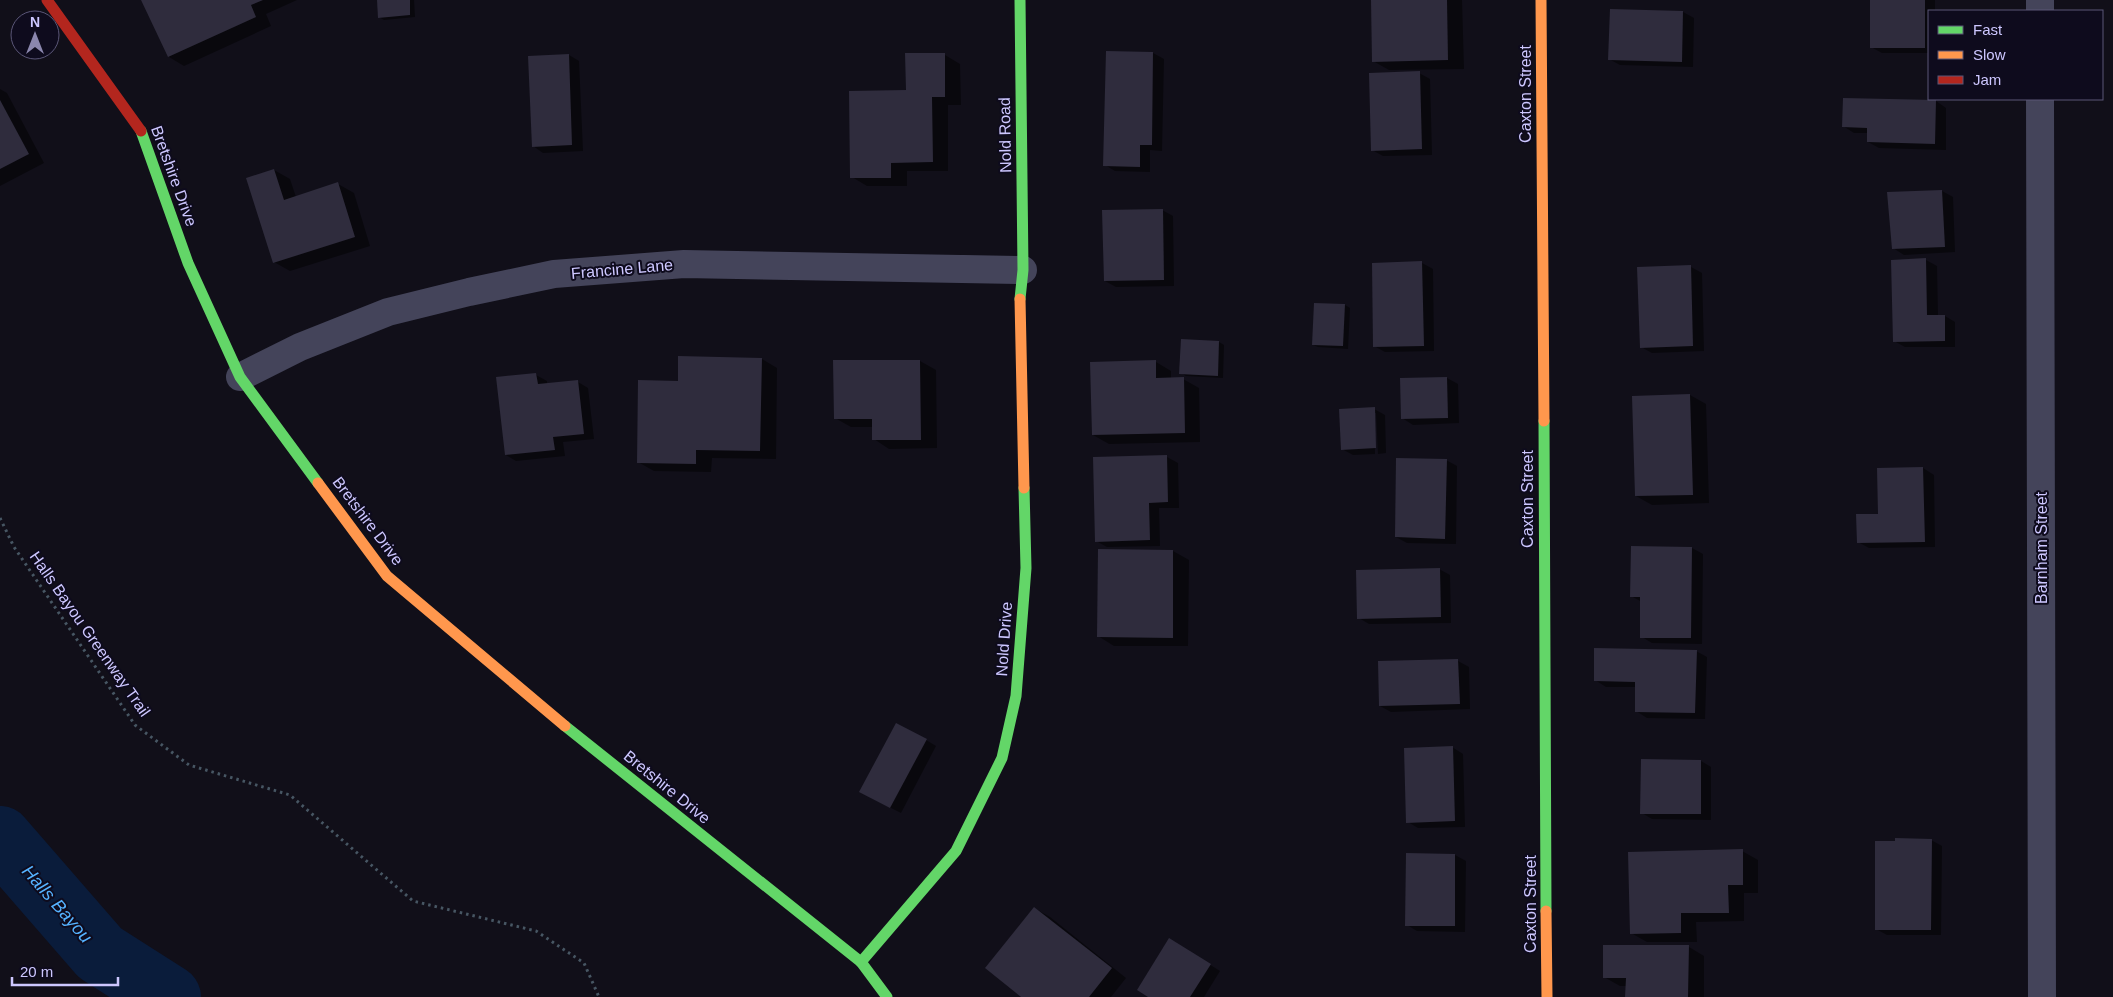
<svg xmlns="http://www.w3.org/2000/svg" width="2113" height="997" font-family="Arial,sans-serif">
<rect width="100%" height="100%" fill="#110f19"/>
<g fill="#0007">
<path d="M143,0H297L266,14L271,26L184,66L169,57Z"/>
<path d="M378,0H414L415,17L384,20L379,17Z"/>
<path d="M1372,0H1462L1464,69L1389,70L1373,61Z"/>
<path d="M1871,0H1935V11H1929V53H1882L1871,47Z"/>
<path d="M1683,12L1694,18L1693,67L1620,65L1609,59Z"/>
<path d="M1107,52L1153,53L1164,59L1162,151L1150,150V172L1115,171L1105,165Z"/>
<path d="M569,55L579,61L583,151L543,153L533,146Z"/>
<path d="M945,55L960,64L961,105H948V171H907V186H867L852,177L907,91Z"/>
<path d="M1419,73L1430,79L1432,155L1383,156L1372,150Z"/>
<path d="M0,89L7,93L44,163L0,186Z"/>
<path d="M1936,101L1946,108V150L1879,148L1868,142V133H1854L1843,126Z"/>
<path d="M274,170L290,179L296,197L338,184L354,193L370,246L290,271L274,262Z"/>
<path d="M1942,191L1953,197L1955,252L1904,255L1893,248Z"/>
<path d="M1162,210L1173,216L1174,286L1116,287L1105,281Z"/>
<path d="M1926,260L1937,266L1938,316H1945L1955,322V347H1905L1894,341L1892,261Z"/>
<path d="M1422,263L1433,269L1434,351L1385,352L1374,346Z"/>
<path d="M1691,267L1702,273L1704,351L1652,353L1641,347L1639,268Z"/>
<path d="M1345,305L1350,308L1348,349L1318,347L1313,345Z"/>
<path d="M1219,342L1224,345L1223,378L1186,376L1181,373Z"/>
<path d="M762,359L777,368L776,459L712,458L711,472L654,471L638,462L679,382Z"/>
<path d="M920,361L936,370L937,448L889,449L874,439L873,427H851L835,418L834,362Z"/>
<path d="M1156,362L1171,371V379H1183L1199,388L1200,442L1109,444L1093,435Z"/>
<path d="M536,375L547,381V385L578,382L588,388L594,439L563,442L565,456L516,461L506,455Z"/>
<path d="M1447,378L1458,384L1459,423L1413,425L1402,418Z"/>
<path d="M1690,395L1706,404L1709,503L1652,505L1636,496L1633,397Z"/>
<path d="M1374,409L1385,415L1386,453L1378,454L1376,413H1374L1375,454L1353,455L1342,449Z"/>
<path d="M1167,457L1178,463L1179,508H1159L1160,546L1107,547L1096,541Z"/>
<path d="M1446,460L1457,466L1456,544L1407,543L1396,537Z"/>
<path d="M1923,468L1934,475L1935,547L1869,548L1858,542L1879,515L1878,470Z"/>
<path d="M1632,548H1692L1703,554L1702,644L1652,643L1642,637V602L1631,596Z"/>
<path d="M1173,551L1189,560L1188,646H1114L1098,636Z"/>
<path d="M1439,569L1450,575L1451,623L1369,624L1359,618Z"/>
<path d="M1696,651L1707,657L1705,719L1647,718L1636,711V687H1606L1595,680Z"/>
<path d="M1458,661L1469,667L1470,709L1391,712L1380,706L1379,662Z"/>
<path d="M926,740L936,746L901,813L871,798Z"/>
<path d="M1452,747L1463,754L1465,827L1418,828L1408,822Z"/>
<path d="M1701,761L1711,767V820L1652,819L1642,813Z"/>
<path d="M1931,840L1942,846L1941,935H1887L1876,929Z"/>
<path d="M1742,851L1758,860V893H1744V921L1696,922L1697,942H1647L1631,933Z"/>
<path d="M1408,855H1455L1466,861L1465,932L1417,931L1407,925Z"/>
<path d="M1034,908L1050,917L1126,978L1111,997H1023Z"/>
<path d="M1180,946L1220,971L1204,997H1150Z"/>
<path d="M1689,947L1704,956V997H1627V986H1620L1604,977Z"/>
</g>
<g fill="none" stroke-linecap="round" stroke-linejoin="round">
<path stroke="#0a1c3b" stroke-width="64" d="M0,838L100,953L169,997"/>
</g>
<g fill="#2f2c3d">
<path d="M141,0H263L251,5L256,17L168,57Z"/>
<path d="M377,0H410V15L378,18Z"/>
<path d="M1371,0H1447L1448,60L1372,62Z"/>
<rect x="1870" y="0" width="55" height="48"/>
<path d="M1610,9L1683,11L1682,62L1608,60Z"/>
<path d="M1106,51L1153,52L1152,145H1140V167L1103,166Z"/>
<path d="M905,53H945V97H932L933,162L891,163V178H850L849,91L906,90Z"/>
<path d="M569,54L572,145L532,147L528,56Z"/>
<path d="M1420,71L1422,149L1371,151L1369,73Z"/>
<path d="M1843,98L1936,100L1935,144L1867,142V128L1842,127Z"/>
<path d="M0,100L29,154L0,169Z"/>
<path d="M274,169L284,200L338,182L355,237L273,263L246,178Z"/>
<path d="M1942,190L1945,247L1892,249L1887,192Z"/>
<path d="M1163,209L1164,280L1104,281L1102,210Z"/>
<path d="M1926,258L1927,315H1945V341L1893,342L1891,260Z"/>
<path d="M1422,261L1424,346L1373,347L1372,263Z"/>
<path d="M1691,265L1693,346L1640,348L1637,267Z"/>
<path d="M1314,303L1345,304L1343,346L1312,345Z"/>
<path d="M1181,339L1219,341L1218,376L1179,374Z"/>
<path d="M678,356L762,358L760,451L696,450V464L637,463L638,380L678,381Z"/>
<path d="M833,360H920L921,440H872V419H834Z"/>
<path d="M1156,360V378L1184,377L1185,433L1092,435L1090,362Z"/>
<path d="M536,373L538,384L578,380L584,434L553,437L555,450L505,455L496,377Z"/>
<path d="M1447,377L1448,418L1401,419L1400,378Z"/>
<path d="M1690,394L1693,495L1635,496L1632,396Z"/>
<path d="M1375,407L1376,448L1341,450L1339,409Z"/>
<path d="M1167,455L1168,502L1149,503L1150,540L1095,542L1093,457Z"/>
<path d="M1396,458L1447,459L1445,539L1395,537Z"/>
<path d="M1923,467L1925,542L1857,543L1856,514H1878L1877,468Z"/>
<path d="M1631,546L1692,547L1691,638H1640V597H1630Z"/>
<path d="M1098,549L1173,550V638L1097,637Z"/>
<path d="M1440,568L1441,617L1357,619L1356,570Z"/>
<path d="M1594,648L1697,650L1695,713L1635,712V682L1594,681Z"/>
<path d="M1458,659L1460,704L1379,706L1378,661Z"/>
<path d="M896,723L927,739L890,808L859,792Z"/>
<path d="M1453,746L1455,821L1406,823L1404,748Z"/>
<path d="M1641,759L1701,760V814H1640Z"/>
<path d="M1895,838L1932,839L1931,930H1875V841H1895Z"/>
<path d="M1743,849V885H1728L1729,913H1681V933L1630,934L1628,852Z"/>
<path d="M1406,853L1455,854V926H1405Z"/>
<path d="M1034,907L1112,968L1089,997H1021L985,968Z"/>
<path d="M1169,938L1211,964L1190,997H1148L1137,990Z"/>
<path d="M1603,945H1689L1688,997H1625L1626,978H1603Z"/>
</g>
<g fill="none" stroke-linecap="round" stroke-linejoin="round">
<path stroke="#475663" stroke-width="3" stroke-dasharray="2.5 4" stroke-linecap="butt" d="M0,518L14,547L135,725L189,765L290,795L413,901L536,931L584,963L599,997"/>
<g stroke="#44445a" stroke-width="28">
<path d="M2040,0V11"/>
<path d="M2040,99L2042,997"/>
<path d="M240,377L300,347L388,312L469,292L554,274L684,264L1023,270"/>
</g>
<g stroke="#63d668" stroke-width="11">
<path d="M1020,0L1023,270L1020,299"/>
<path d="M141,131L188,263L240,377L318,483"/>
<path d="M1544,421L1546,911"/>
<path d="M565,726L861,962L887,997"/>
<path d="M861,962L956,851L1002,758L1016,696L1026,568L1024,488"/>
</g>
<g stroke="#ff974d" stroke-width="11">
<path d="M1541,0L1544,421"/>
<path d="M1020,299L1024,488"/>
<path d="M318,483L387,576L565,726"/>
<path d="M1546,911L1547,997"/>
</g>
<path stroke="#b3261e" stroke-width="11" d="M47,0L141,131"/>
</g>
<g text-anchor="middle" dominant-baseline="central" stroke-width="4" stroke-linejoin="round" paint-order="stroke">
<g font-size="16" fill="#cdc7ff" stroke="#0e0b1d">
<text transform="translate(1525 94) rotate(-90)">Caxton Street</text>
<text transform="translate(1005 135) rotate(-91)">Nold Road</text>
<text transform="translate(174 176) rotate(70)">Bretshire Drive</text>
<text transform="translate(622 269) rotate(-5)">Francine Lane</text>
<text transform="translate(1527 499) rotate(-90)">Caxton Street</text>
<text transform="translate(368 521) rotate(53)">Bretshire Drive</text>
<text transform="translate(2041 548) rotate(-90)">Barnham Street</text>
<text transform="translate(90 634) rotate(55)">Halls Bayou Greenway Trail</text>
<text transform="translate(1004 639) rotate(-86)">Nold Drive</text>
<text transform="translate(667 787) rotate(39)">Bretshire Drive</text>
<text transform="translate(1530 904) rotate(-90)">Caxton Street</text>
</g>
<g font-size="18" font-style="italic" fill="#55b2ff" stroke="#0e0b1d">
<text transform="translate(57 904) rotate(49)">Halls Bayou</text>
</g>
</g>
<rect x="1928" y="10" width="175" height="90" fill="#0e0b1d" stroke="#5a5677"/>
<rect x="1938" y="26" width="25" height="8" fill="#63d668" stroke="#5a5677"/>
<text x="1973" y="35" font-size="15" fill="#cdc7ff">Fast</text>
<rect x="1938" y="51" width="25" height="8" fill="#ff974d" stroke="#5a5677"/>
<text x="1973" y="60" font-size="15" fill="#cdc7ff">Slow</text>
<rect x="1938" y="76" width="25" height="8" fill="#b3261e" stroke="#5a5677"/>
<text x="1973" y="85" font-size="15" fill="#cdc7ff">Jam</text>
<g transform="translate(35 35)"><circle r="24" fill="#0e0b1d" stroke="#5a5677"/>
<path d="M0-4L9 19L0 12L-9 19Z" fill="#8b87ae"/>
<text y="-8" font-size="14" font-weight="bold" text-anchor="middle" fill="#cdc7ff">N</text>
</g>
<path d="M12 977v8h106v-8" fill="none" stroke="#cdc7ff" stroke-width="2.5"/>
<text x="20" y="977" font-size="15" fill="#cdc7ff" stroke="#0e0b1d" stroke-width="4" paint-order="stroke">20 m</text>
</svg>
